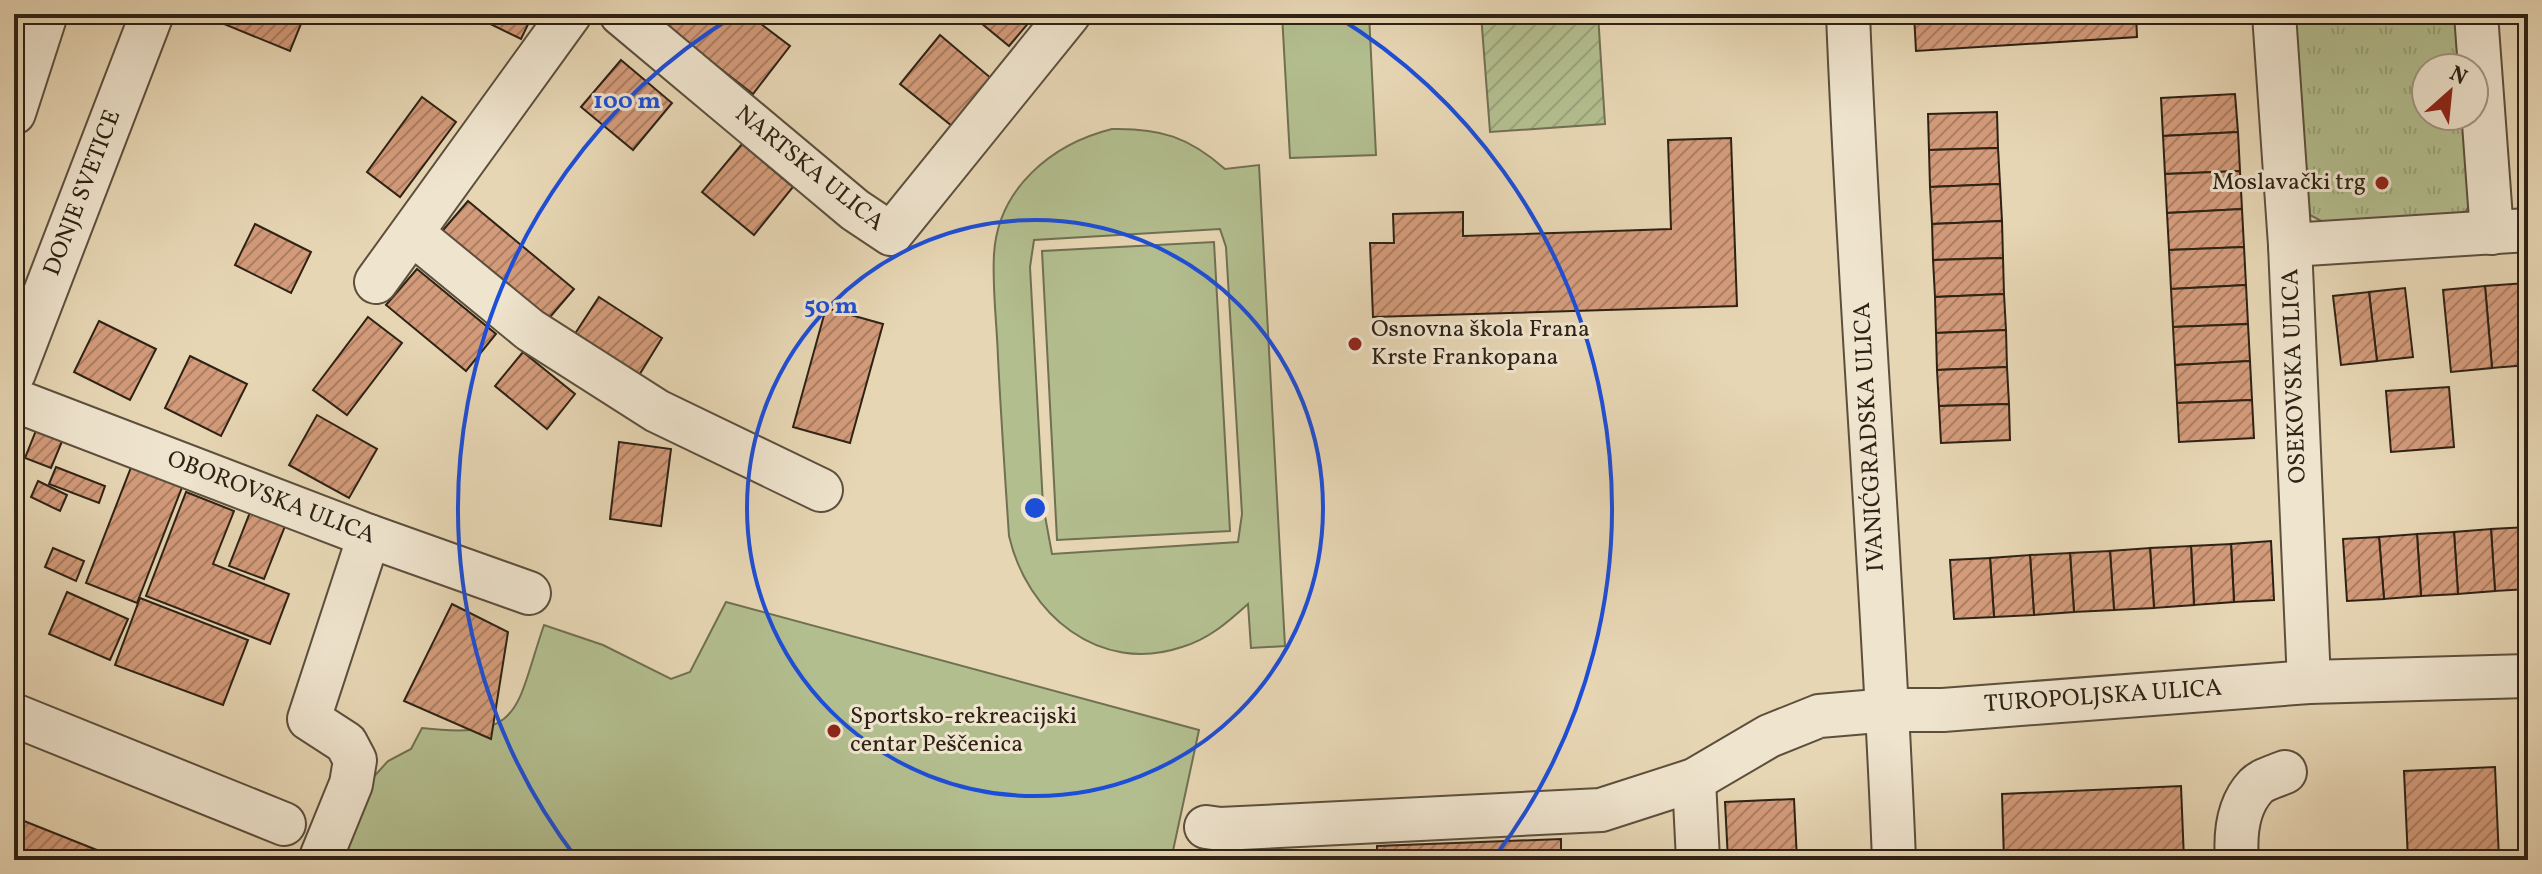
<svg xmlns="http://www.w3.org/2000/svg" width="2542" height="874" font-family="Vollkorn,serif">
<defs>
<pattern id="park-tufts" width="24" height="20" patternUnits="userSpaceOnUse" patternTransform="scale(2)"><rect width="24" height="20" fill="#b3be8f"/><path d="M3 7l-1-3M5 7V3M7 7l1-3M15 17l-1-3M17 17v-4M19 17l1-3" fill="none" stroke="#9aa37a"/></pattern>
<pattern id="garden-furrows" width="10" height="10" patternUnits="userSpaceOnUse" patternTransform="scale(2)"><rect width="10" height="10" fill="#b3be8f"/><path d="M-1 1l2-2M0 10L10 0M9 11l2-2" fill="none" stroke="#9aa37a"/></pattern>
<pattern id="building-hatch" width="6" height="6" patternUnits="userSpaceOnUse" patternTransform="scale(2)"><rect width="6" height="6" fill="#d49b7a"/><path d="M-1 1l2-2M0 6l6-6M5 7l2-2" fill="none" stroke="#ac7e63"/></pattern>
</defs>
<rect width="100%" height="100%" fill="#e7d6b4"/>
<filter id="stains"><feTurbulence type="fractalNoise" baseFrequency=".0025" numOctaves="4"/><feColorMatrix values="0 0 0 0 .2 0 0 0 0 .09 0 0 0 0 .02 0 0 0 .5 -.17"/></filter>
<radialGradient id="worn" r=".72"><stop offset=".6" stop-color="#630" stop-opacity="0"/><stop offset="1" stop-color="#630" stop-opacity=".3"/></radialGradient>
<g fill="#b3be8f" stroke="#707052" stroke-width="2" fill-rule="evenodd">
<path d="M1282,14H1369L1376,155L1290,158Z"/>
<path d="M1112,129C1160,128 1189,137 1225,169L1259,165L1285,646L1251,648L1248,604C1228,622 1209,639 1182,647C1099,675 1027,614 1009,536C1005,477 1001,417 998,358C997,324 992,288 994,254C998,188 1052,144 1112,129ZM1220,229L1226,247L1242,514L1238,542L1052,554L1043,505L1030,267L1034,240Z"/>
<path d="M1214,242L1230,531L1057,540L1042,251Z"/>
<path d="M726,602L1199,730L1171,860H338L368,783L388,761L411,749L422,728C524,740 515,709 544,625L603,645L671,679L690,672Z"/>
</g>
<path fill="url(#park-tufts)" stroke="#707052" stroke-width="2" d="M2292,14H2464L2467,68H2426V116H2470L2474,196L2465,213L2325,223L2310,215Z"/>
<path fill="url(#garden-furrows)" stroke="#707052" stroke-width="2" d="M1481,14H1598L1605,124L1490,132Z"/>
<g fill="url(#building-hatch)" stroke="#2e2215" stroke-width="2">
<path d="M228,14H305L290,51L224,24Z"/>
<path d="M470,14H533L521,39Z"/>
<path d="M650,14H748L790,46L753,94Z"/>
<path d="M970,14H1036L1009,46Z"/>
<path d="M1914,14H2136L2137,37L1916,51Z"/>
<path d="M940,35L992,79L952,126L900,84Z"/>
<path d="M621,60L672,103L633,150L581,107Z"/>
<path d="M2235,94L2238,132L2163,136L2161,98Z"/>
<path d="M422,97L456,122L400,197L367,172Z"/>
<path d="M1997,112L1998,148L1929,150L1928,114Z"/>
<path d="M2521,128H2528V191H2526Z"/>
<path d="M2238,132L2240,171L2165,174L2163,136Z"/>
<path d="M1731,138L1737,306L1373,317L1370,243H1394L1393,214L1463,212V236L1671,229L1668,140Z"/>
<path d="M742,144L793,187L754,235L702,192Z"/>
<path d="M1998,148L2000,184L1930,187L1929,150Z"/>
<path d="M2240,171L2242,209L2167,213L2165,174Z"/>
<path d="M2000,184L2002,221L1932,224L1930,187Z"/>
<path d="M468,201L574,289L544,324L438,236Z"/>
<path d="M2242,209L2244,247L2169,250L2167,213Z"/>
<path d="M2002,221L2003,258L1933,260L1932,224Z"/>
<path d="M255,224L311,252L291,293L235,265Z"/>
<path d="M2244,247L2246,285L2171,289L2169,250Z"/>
<path d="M2003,258L2004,294L1935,297L1933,260Z"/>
<path d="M417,269L496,334L466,371L386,305Z"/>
<path d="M2526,283L2528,365L2492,368L2485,286Z"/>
<path d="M2246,285L2248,324L2173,327L2171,289Z"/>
<path d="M2485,286L2492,368L2451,372L2443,290Z"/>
<path d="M2405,288L2413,357L2377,361L2369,292Z"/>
<path d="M2369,292L2377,361L2341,365L2333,296Z"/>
<path d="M2004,294L2006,330L1936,333L1935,297Z"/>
<path d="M599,297L662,338L633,385L569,343Z"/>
<path d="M826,308L883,324L850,443L793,427Z"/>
<path d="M368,317L402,343L347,415L313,390Z"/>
<path d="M99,321L156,349L130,400L74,372Z"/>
<path d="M2248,324L2250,361L2175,365L2173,327Z"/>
<path d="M2006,330L2007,367L1937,370L1936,333Z"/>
<path d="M523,352L575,394L547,429L495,386Z"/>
<path d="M190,356L247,384L221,436L165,408Z"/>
<path d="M2250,361L2252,400L2177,403L2175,365Z"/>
<path d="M2007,367L2009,404L1939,406L1937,370Z"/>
<path d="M2449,387L2454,447L2391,452L2386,391Z"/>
<path d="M2252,400L2254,438L2179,442L2177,403Z"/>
<path d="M2009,404L2010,440L1941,443L1939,406Z"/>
<path d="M317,415L377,449L349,498L289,465Z"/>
<path d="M37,428L63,439L51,468L25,458Z"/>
<path d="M619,442L671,449L661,526L610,519Z"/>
<path d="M137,452L188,472L137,603L86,583Z"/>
<path d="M56,467L105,486L99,503L49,484Z"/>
<path d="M38,481L67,495L60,511L31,497Z"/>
<path d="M186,492L234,511L213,564L289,594L270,644L146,596Z"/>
<path d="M256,497L291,511L264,579L229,566Z"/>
<path d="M2528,527V589L2495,591L2491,529Z"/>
<path d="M2491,529L2495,591L2458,594L2454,532Z"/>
<path d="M2454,532L2458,594L2421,596L2417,534Z"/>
<path d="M2417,534L2421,596L2384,599L2379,537Z"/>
<path d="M2379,537L2384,599L2347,601L2343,539Z"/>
<path d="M2271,541L2274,600L2234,602L2231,544Z"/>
<path d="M2231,544L2234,602L2194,605L2191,546Z"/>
<path d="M2191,546L2194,605L2154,608L2150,548Z"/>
<path d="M53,548L84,561L76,581L45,567Z"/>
<path d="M2150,548L2154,608L2114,610L2110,551Z"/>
<path d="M2110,551L2114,610L2074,612L2070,553Z"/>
<path d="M2070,553L2074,612L2034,615L2030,555Z"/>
<path d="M2030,555L2034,615L1994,617L1990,558Z"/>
<path d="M1990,558L1994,617L1954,619L1950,560Z"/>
<path d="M67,592L128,619L110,660L49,634Z"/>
<path d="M140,598L248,640L223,705L115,665Z"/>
<path d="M452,604L508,632L491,739L404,701Z"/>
<path d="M2495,767L2499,860H2408L2404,771Z"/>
<path d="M2181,786L2184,860H2004L2002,794Z"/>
<path d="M1794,799L1797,860H1728L1725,802Z"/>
<path d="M14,817L122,860H14Z"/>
<path d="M1561,839V857L1645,854V860H1377V846Z"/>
</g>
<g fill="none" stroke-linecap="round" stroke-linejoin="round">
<defs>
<g id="minor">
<path d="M621,14L855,210L891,234L1069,14"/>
<path d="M1848,14C1859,296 1883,578 1894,860"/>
<path d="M2274,14L2290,245L2309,682"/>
<path d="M2476,14L2492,233"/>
<path d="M14,113L46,14"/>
<path d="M413,234L530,330L657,411L821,490"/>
<path d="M2290,245L2528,230"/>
<path d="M376,282L570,14"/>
<path d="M14,373L152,14"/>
<path d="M14,400L369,536L529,593"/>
<path d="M14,715L284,824"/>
<path d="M1694,780L1698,860"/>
<path d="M1206,827L1220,829L1601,810L1694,780L1769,736L1819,716L1889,710H1943L2309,682L2528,676"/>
<path d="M320,860L351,784L355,760L346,743L309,719L369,536"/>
<path d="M2237,860C2235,835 2238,805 2256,786C2263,779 2276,776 2285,772"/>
</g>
</defs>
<use href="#minor" stroke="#5c4f3d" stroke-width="46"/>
<use href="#minor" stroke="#efe4ce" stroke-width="42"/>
</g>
<g fill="none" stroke="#1d4ed8" stroke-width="4">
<circle cx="1035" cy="508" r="288"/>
<path d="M577 859A577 577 0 0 1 734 16M1336 16A577 577 0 0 1 1493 859"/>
</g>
<g fill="#8f2418" stroke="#efe4ce" stroke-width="3">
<circle cx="2382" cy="183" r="8"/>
<circle cx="1355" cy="344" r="8"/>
<circle cx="834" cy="731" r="8"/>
</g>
<g text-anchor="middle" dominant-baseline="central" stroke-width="6" stroke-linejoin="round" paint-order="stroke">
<g font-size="24" fill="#2e2215" stroke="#efe4ce">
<text transform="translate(809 169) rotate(39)">NARTSKA ULICA</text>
<text transform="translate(83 193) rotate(-69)">DONJE SVETICE</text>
<text transform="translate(2295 376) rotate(-92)">OSEKOVSKA ULICA</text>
<text transform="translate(1870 437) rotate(-93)">IVANIĆGRADSKA ULICA</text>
<text transform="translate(271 498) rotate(21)">OBOROVSKA ULICA</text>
<text transform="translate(2103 697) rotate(-4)">TUROPOLJSKA ULICA</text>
</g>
<g font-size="24" fill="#2e2215" stroke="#efe4ce" text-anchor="start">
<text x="2366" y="183" text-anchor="end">Moslavački trg</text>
<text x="1371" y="330">Osnovna škola Frana<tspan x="1371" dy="28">Krste Frankopana</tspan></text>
<text x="850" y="717">Sportsko-rekreacijski<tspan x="850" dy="28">centar Peščenica</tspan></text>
</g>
</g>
<circle cx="1035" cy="508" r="12" fill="#1d4ed8" stroke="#efe4ce" stroke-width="4"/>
<g font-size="24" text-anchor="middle" font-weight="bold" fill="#1d4ed8" stroke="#efe4ce" stroke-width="6" stroke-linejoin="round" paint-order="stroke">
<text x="627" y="108">100 m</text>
<text x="831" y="313">50 m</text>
</g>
<rect width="2542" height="874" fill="none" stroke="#e7d6b4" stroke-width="48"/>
<rect x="16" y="16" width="2510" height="842" fill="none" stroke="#2e2215" stroke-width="4"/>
<rect x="24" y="24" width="2494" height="826" fill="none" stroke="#2e2215" stroke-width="2"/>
<g transform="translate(2450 92) rotate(27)"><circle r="38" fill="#efe4ce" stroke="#a29684" stroke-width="2"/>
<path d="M0-6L14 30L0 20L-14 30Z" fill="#8f2418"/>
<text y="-12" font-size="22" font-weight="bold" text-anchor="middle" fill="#2e2215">N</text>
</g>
<rect width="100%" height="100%" filter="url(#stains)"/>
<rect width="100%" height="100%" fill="url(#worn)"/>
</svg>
